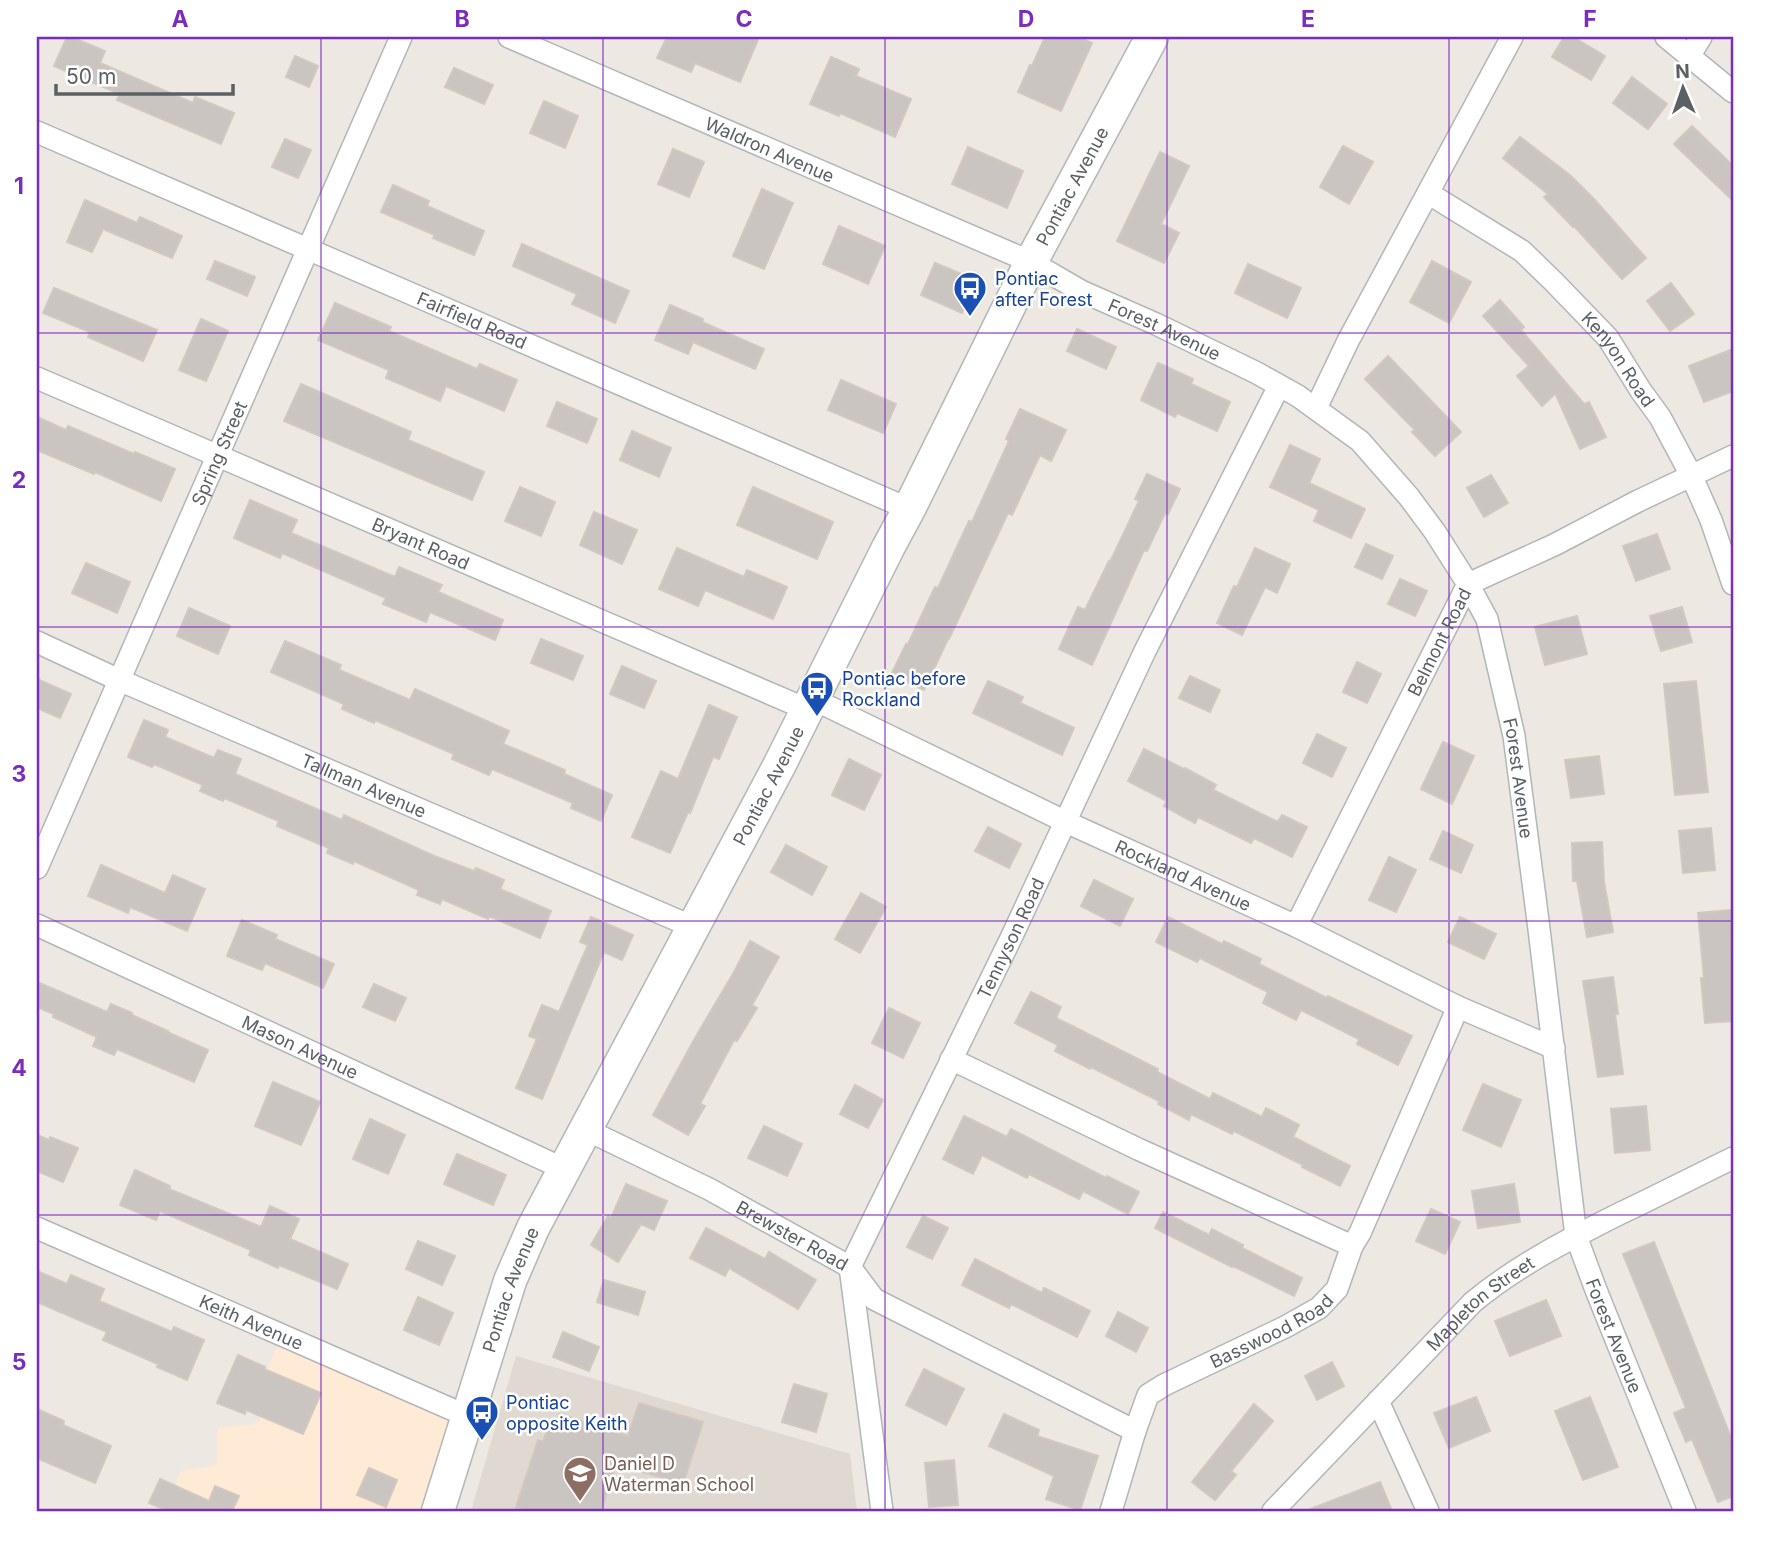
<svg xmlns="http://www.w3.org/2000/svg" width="1770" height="1548" font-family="Inter,sans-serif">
<rect width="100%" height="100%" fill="#ede8e1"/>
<path fill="#ffebd5" d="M284,1335L468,1414L440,1511H172L177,1480L181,1471L217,1465V1428L250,1425L260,1421L261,1384L278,1345Z"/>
<path fill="#e0d9d2" d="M516,1356L850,1454L857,1511H471Z"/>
<g fill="#cac5c0" stroke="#d2c8bf" stroke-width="2">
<path d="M67,37H71L105,51L100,63L193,103L195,97L234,113L221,144L117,100L120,94L54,66Z"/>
<path d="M667,37H759L740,82L695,63L691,72L657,58Z"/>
<path d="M1045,37H1078L1092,43L1061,111L1018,92L1030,65L1032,66Z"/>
<path d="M1564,37H1573L1605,56L1591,80L1552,57Z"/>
<path d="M295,56L318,66L309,87L286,77Z"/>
<path d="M831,57L859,69L856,76L911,99L895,137L840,113L839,116L810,104Z"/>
<path d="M454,68L493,85L484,104L445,87Z"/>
<path d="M1632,77L1667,104L1648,129L1613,103Z"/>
<path d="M544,101L578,116L565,148L530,133Z"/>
<path d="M1692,126L1733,166V201L1674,144Z"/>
<path d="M1520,137L1571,176L1594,199L1646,258L1622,279L1574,226L1573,227L1544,197L1548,194L1503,158Z"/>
<path d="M285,139L311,150L298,178L272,167Z"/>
<path d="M1343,146L1373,162L1349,204L1320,187Z"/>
<path d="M968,147L1023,171L1007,208L952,184Z"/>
<path d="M673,149L704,162L689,197L658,184Z"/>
<path d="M1160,152L1189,166L1161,224L1179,233L1164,263L1117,241Z"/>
<path d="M393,185L429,201L427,206L484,231L474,255L433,238L435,235L381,212Z"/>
<path d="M762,189L793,203L764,269L733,256Z"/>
<path d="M85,200L137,223L140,217L182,236L172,258L103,229L92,252L67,242Z"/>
<path d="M839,226L885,246L868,284L823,264Z"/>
<path d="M522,244L629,291L615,323L572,304L577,294L513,266Z"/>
<path d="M215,261L255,277L247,296L207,279Z"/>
<path d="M1432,261L1471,282L1449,323L1410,302Z"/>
<path d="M935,263L976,280L962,313L921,295Z"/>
<path d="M1248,264L1301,288L1287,318L1235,293Z"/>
<path d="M1671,283L1694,314L1670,331L1647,301Z"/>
<path d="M54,288L157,330L143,361L88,337L90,332L43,313Z"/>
<path d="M1500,300L1524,327L1521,330L1584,404L1589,402L1606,437L1580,449L1556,395L1555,394L1542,406L1517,376L1529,366L1483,316Z"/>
<path d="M335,303L391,327L389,331L477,369L480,364L517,380L504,411L446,386L440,401L386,378L389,370L318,340Z"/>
<path d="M670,305L703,319L702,322L764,349L755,369L693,342L688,354L655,340Z"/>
<path d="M201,319L228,331L206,381L179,370Z"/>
<path d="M1077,329L1116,347L1106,369L1067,351Z"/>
<path d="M1733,349V391L1704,402L1689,366Z"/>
<path d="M1388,356L1461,432L1435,456L1412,432L1415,430L1365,379Z"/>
<path d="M1158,363L1193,379L1191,384L1230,402L1217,431L1177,413L1175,417L1141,400Z"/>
<path d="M841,380L896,404L883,433L828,410Z"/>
<path d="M301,384L411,432L408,440L484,472L472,500L284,421Z"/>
<path d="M557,402L597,419L587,443L547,426Z"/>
<path d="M1020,409L1066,430L1051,461L1040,455L1012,515L1008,513L949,639H948L924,690L891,675L906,644H908L935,587L938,588L969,521L972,522L1009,441L1006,439Z"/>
<path d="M37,417L66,430L68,426L134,454L135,452L175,469L161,501L95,472L94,474L37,450Z"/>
<path d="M632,431L671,448L659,477L620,460Z"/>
<path d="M1290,445L1320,459L1309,483L1365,509L1351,538L1314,521L1319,510L1270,487Z"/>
<path d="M1147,474L1180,489L1168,514L1165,513L1147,551L1144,550L1092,665L1059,649L1078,607L1085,610L1109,561L1110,562L1139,501L1135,499Z"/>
<path d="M1491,475L1508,503L1484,517L1467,488Z"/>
<path d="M520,487L555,502L541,536L505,521Z"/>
<path d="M753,487L833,522L817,559L737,525Z"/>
<path d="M250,500L297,520L291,533L395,577L399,567L442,585L438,592L503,620L495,640L430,612L426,622L383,604L386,598L282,553L280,558L234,538Z"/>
<path d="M594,512L637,530L622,564L580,545Z"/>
<path d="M1657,534L1670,569L1636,581L1623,546Z"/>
<path d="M1366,544L1393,556L1382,579L1355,567Z"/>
<path d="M677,548L744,577L747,570L787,587L773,619L705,590L698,606L659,589Z"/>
<path d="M1255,548L1290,564L1277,593L1265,587L1242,635L1217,623L1234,586L1237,587Z"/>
<path d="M86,563L130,582L117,613L72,593Z"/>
<path d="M1400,579L1427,591L1415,616L1388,604Z"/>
<path d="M1682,607L1692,642L1661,651L1650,616Z"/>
<path d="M189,608L230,626L218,654L177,636Z"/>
<path d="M1577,616L1587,654L1545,665L1535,627Z"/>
<path d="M541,639L583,656L573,680L531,663Z"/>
<path d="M285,641L341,665L339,670L410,700L415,689L509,731L503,744L565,770L564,774L612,795L601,821L571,808L573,803L492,769L489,775L452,759L454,754L375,720L374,723L342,709L344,704L271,672Z"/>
<path d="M1357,662L1381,674L1367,703L1343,692Z"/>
<path d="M622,666L656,681L644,708L610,694Z"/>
<path d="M1190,676L1220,690L1210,712L1179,698Z"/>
<path d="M37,679L71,694L60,718L37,708Z"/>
<path d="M988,681L1023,697L1020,703L1074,728L1062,755L973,713Z"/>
<path d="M1696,681L1708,792L1675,795L1664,684Z"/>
<path d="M709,705L737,717L719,759L713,757L690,813L688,812L670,853L632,837L661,771L678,779Z"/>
<path d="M144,720L168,730L165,737L214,758L218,750L241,759L235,774L342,820L344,815L434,856L474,871L476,868L504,880L500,889L551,911L540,938L489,916L488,919L442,899L440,904L417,895L419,890L354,861L353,864L327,853L329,848L277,826L279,821L224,798L223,801L200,791L203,785L154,764L152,767L128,757Z"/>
<path d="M1317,734L1346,748L1332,777L1303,763Z"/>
<path d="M1443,742L1474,756L1452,804L1421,789Z"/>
<path d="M1144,749L1184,769L1185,768L1216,785L1213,790L1278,822L1282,815L1307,827L1292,857L1254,838L1251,843L1198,817L1195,823L1164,806L1167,801L1128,781Z"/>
<path d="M1599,756L1604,794L1571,798L1565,760Z"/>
<path d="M849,759L881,775L864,810L832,795Z"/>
<path d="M988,827L1021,844L1009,868L975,851Z"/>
<path d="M1711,828L1715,870L1683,873L1679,831Z"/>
<path d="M1443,831L1473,845L1461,873L1430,859Z"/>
<path d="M1602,842L1604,882L1613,932L1587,937L1577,881H1573L1572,843Z"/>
<path d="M786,845L827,867L812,895L771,872Z"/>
<path d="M1389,857L1416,870L1396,912L1369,900Z"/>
<path d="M101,865L165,893L173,875L205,889L187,931L130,907L128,913L88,896Z"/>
<path d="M1094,880L1133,899L1120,926L1081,906Z"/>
<path d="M861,893L886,907L860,953L835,939Z"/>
<path d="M1731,910L1733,933V951H1731L1733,976V1021L1705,1023L1701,978H1704L1698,913Z"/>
<path d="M591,917L633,935L622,960L604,952L542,1099L516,1088L537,1039L529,1036L542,1005L559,1012L588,945L580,942Z"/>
<path d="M1168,917L1222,944L1224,941L1261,959L1259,964L1327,998L1328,996L1412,1036L1398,1065L1357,1044L1359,1039L1301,1010L1296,1020L1263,1003L1268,992L1200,958L1197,962L1156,942Z"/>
<path d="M1460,917L1496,934L1484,959L1448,942Z"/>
<path d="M242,920L277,935L275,939L334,964L323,988L265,963L262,970L227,956Z"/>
<path d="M750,941L779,957L752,1005L757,1008L737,1041L734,1040L700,1104L705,1106L688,1135L653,1115L695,1038L734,972Z"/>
<path d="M1613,977L1618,1014H1615L1623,1074L1598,1077L1583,981Z"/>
<path d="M37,982L107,1012L111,1004L132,1013V1015L168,1031L167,1032L208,1050L194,1082L117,1049L114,1055L93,1046L97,1037L53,1017L54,1014L37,1007Z"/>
<path d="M374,984L406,998L395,1021L363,1007Z"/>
<path d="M1031,992L1061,1007L1056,1018L1158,1069L1157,1072L1210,1099L1213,1093L1262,1117L1266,1108L1299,1125L1293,1137L1350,1166L1340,1186L1302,1167L1303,1165L1234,1131L1232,1134L1191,1114L1189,1120L1158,1104L1159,1101L1091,1067L1090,1069L1055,1051L1058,1045L1015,1023Z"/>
<path d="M889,1008L920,1023L903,1058L872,1043Z"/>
<path d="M273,1082L320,1102L301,1145L255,1126Z"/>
<path d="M1483,1084L1521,1100L1501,1147L1463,1130Z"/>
<path d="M855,1085L883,1100L868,1128L840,1114Z"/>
<path d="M1646,1106L1650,1150L1615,1153L1611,1109Z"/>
<path d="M964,1116L1007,1137L1011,1129L1106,1178L1107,1176L1139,1192L1128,1214L1083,1191L1079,1199L1029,1174L1027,1178L982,1155L973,1174L943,1159Z"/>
<path d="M370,1119L405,1135L388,1174L353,1159Z"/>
<path d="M764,1126L802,1144L787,1176L748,1158Z"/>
<path d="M37,1135L49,1140L50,1137L78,1148L63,1182L37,1171Z"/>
<path d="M457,1154L506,1175L493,1205L444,1184Z"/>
<path d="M135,1170L170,1186L169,1189L261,1227L270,1206L299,1219L290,1239L348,1264L337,1289L279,1265L278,1268L249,1255L251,1250L160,1211L156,1220L120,1205Z"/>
<path d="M626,1184L667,1201L654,1230L641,1224L618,1262L591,1245L608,1216L611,1218Z"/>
<path d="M1514,1184L1520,1222L1478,1228L1472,1191Z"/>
<path d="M1431,1209L1460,1222L1445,1254L1416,1241Z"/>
<path d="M1163,1212L1209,1235L1212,1229L1243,1245L1242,1248L1302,1278L1294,1296L1233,1266L1232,1267L1155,1228Z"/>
<path d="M923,1216L948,1228L932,1259L907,1247Z"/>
<path d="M706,1228L765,1259L769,1252L816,1280L798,1309L729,1268L725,1276L690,1258Z"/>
<path d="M418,1241L455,1256L442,1285L406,1269Z"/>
<path d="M1654,1242L1733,1443V1496L1718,1502L1692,1439L1686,1442L1674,1413L1686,1408L1623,1254Z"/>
<path d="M975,1259L1042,1293L1044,1288L1090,1311L1077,1337L1011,1304L1009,1308L962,1285Z"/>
<path d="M37,1271L67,1284L71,1275L104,1289L99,1301L172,1332L174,1327L204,1340L187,1380L157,1367L158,1364L103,1340L107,1332L37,1302Z"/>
<path d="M604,1280L645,1292L638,1315L597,1302Z"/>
<path d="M418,1297L453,1313L439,1345L404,1330Z"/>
<path d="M1546,1300L1561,1336L1510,1356L1495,1321Z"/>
<path d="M1118,1312L1148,1328L1136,1352L1106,1336Z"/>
<path d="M563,1332L599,1347L589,1371L553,1357Z"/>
<path d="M238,1355L265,1367L264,1369L321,1393L303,1434L246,1410L245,1414L217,1403Z"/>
<path d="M1332,1362L1344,1386L1317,1400L1305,1376Z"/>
<path d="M924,1369L964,1389L946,1425L906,1405Z"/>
<path d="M794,1384L827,1394L816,1432L782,1422Z"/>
<path d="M1476,1397L1490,1431L1449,1448L1434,1413Z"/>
<path d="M1590,1397L1618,1467L1583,1480L1555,1411Z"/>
<path d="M639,1403L703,1422L683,1484L616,1464L601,1511H528L516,1507L538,1440L543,1442L548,1427L555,1429L559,1414L628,1436Z"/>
<path d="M1254,1404L1273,1421L1231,1471L1236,1475L1215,1500L1192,1482Z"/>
<path d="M37,1409L64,1421L63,1425L111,1446L95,1483L37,1458Z"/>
<path d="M1004,1414L1039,1430L1037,1436L1098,1456L1080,1510L1046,1499L1054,1476L989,1446Z"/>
<path d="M954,1460L958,1505L929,1507L925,1463Z"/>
<path d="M369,1468L397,1480L386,1507L357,1495Z"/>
<path d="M160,1479L209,1501L215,1486L239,1496L232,1511H233H169L149,1503Z"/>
<path d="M1380,1482L1392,1511H1308V1510Z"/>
</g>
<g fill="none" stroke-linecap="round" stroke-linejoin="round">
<defs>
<g id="street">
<path id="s1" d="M509,37L1031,262L1081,291L1156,324L1257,373L1298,396L1360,441L1409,497L1435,532L1468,584L1487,619L1514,736L1538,921L1576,1236L1596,1290L1685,1511"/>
<path d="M1666,37L1733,92"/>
<path d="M1690,55L1701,37"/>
<path id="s2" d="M37,132L909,509"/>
<path id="s3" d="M1428,193L1522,251L1554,282L1608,338L1641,391L1660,417L1691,475L1711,520L1733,584"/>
<path id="s4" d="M37,378L806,709"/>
<path d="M1316,408L1348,341L1512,37"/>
<path id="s5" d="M37,642L119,680L693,927"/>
<path id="s6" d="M813,699L1066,822L1296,926L1458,1007L1554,1048"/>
<path id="s7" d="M37,868L401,37"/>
<path id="s8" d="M37,925L564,1169"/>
<path id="s9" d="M1296,926L1468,584L1554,545L1638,501L1733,456"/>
<path d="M951,1059L1138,1149L1352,1246"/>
<path id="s10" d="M585,1129L709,1189L850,1267L874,1299L1135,1431"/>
<path id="s11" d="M37,1228L467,1416"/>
<path d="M1378,1401L1428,1511"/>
<path id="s12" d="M882,1511L850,1267L1012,936L1145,651L1279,386"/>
<path id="s13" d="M1111,1511L1135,1431L1148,1395L1164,1385L1285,1327L1319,1308L1337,1289L1352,1246L1360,1233L1458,1007"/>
<path id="s14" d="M1273,1511L1473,1302C1518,1265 1569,1239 1621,1213C1659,1195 1696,1176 1733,1158"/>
</g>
<g id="secondary">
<path id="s15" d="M438,1511L510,1281L533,1228L779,766L888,548L909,509L1031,262L1152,37"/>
</g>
</defs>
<use href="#street" stroke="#b2b6ba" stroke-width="24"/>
<use href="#secondary" stroke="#b1b7ba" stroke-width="35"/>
<use href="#street" stroke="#fff" stroke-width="21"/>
<use href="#secondary" stroke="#fff" stroke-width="32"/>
</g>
<path fill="none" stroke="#7b2cbf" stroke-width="2" stroke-opacity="0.55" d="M321,37V1511M603,37V1511M885,37V1511M1167,37V1511M1449,37V1511M37,333H1733M37,627H1733M37,921H1733M37,1215H1733"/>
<defs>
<symbol id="bus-pin" viewBox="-11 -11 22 30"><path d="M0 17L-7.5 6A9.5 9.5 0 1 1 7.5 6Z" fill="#1a4fb4" stroke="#fff"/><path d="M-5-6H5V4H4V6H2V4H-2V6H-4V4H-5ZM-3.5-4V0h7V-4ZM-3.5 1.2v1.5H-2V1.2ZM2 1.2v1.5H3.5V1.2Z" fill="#fff"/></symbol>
<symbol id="school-pin" viewBox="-11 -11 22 30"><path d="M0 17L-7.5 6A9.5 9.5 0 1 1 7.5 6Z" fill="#8d6e63" stroke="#fff"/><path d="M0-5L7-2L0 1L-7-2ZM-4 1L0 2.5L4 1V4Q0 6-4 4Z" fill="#fff"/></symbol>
</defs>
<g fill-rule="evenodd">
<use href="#bus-pin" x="951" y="269" width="38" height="52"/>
<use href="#bus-pin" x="798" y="669" width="38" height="52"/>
<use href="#bus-pin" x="463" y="1393" width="38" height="52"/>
<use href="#school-pin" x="561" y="1454" width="38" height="52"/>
</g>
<g text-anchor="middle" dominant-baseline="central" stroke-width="5" stroke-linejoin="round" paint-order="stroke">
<g font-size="18" fill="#5a6063" stroke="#fff">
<text stroke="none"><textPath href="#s1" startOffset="284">Waldron Avenue</textPath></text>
<text stroke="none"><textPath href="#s15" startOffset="1472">Pontiac Avenue</textPath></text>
<text stroke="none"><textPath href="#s2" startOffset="474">Fairfield Road</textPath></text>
<text stroke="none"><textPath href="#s1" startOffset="718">Forest Avenue</textPath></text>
<text stroke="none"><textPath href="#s3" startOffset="256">Kenyon Road</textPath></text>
<text stroke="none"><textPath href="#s7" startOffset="453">Spring Street</textPath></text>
<text stroke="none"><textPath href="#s4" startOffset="418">Bryant Road</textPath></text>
<text stroke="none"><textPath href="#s9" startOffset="318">Belmont Road</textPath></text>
<text stroke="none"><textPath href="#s1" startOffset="1326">Forest Avenue</textPath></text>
<text stroke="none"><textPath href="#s15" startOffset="800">Pontiac Avenue</textPath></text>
<text stroke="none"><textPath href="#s5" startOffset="357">Tallman Avenue</textPath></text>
<text stroke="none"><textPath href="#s6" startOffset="410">Rockland Avenue</textPath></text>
<text stroke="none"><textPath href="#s12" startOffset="612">Tennyson Road</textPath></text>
<text stroke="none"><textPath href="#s8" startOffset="290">Mason Avenue</textPath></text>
<text stroke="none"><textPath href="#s10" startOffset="233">Brewster Road</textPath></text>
<text stroke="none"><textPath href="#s15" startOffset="233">Pontiac Avenue</textPath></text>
<text stroke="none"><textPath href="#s14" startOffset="294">Mapleton Street</textPath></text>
<text stroke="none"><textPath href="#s11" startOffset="234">Keith Avenue</textPath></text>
<text stroke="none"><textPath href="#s13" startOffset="261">Basswood Road</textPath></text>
<text stroke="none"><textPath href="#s1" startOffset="1894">Forest Avenue</textPath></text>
</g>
<g font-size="18" fill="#164399" stroke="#fff" text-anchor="start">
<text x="995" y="278">Pontiac<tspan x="995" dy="21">after Forest</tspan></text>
<text x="842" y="678">Pontiac before<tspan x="842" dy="21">Rockland</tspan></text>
<text x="506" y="1402">Pontiac<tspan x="506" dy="21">opposite Keith</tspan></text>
</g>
<g font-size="18" fill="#785e54" stroke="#fff" text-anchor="start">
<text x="604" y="1463">Daniel D<tspan x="604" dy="21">Waterman School</tspan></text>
</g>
</g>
<rect width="1770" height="1548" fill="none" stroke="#ffffff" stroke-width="77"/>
<g transform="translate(1683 88) rotate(358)" stroke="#ffffff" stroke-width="5" paint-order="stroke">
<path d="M0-5L12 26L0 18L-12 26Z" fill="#5a6063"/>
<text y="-10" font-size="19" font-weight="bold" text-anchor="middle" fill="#5a6063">N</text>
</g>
<path d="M56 84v10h177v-10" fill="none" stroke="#5a6063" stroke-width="3.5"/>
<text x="66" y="84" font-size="21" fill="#5a6063" stroke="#ffffff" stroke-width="5" paint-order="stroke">50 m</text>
<rect x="38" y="38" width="1694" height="1472" fill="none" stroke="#7b2cbf" stroke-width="2.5"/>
<g font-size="23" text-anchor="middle" font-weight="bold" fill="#7b2cbf">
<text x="180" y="27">A</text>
<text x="462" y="27">B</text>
<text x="744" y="27">C</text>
<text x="1026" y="27">D</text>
<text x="1308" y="27">E</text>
<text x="1590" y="27">F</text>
<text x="19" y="194">1</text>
<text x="19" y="488">2</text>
<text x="19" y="782">3</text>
<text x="19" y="1076">4</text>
<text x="19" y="1370">5</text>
</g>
</svg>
